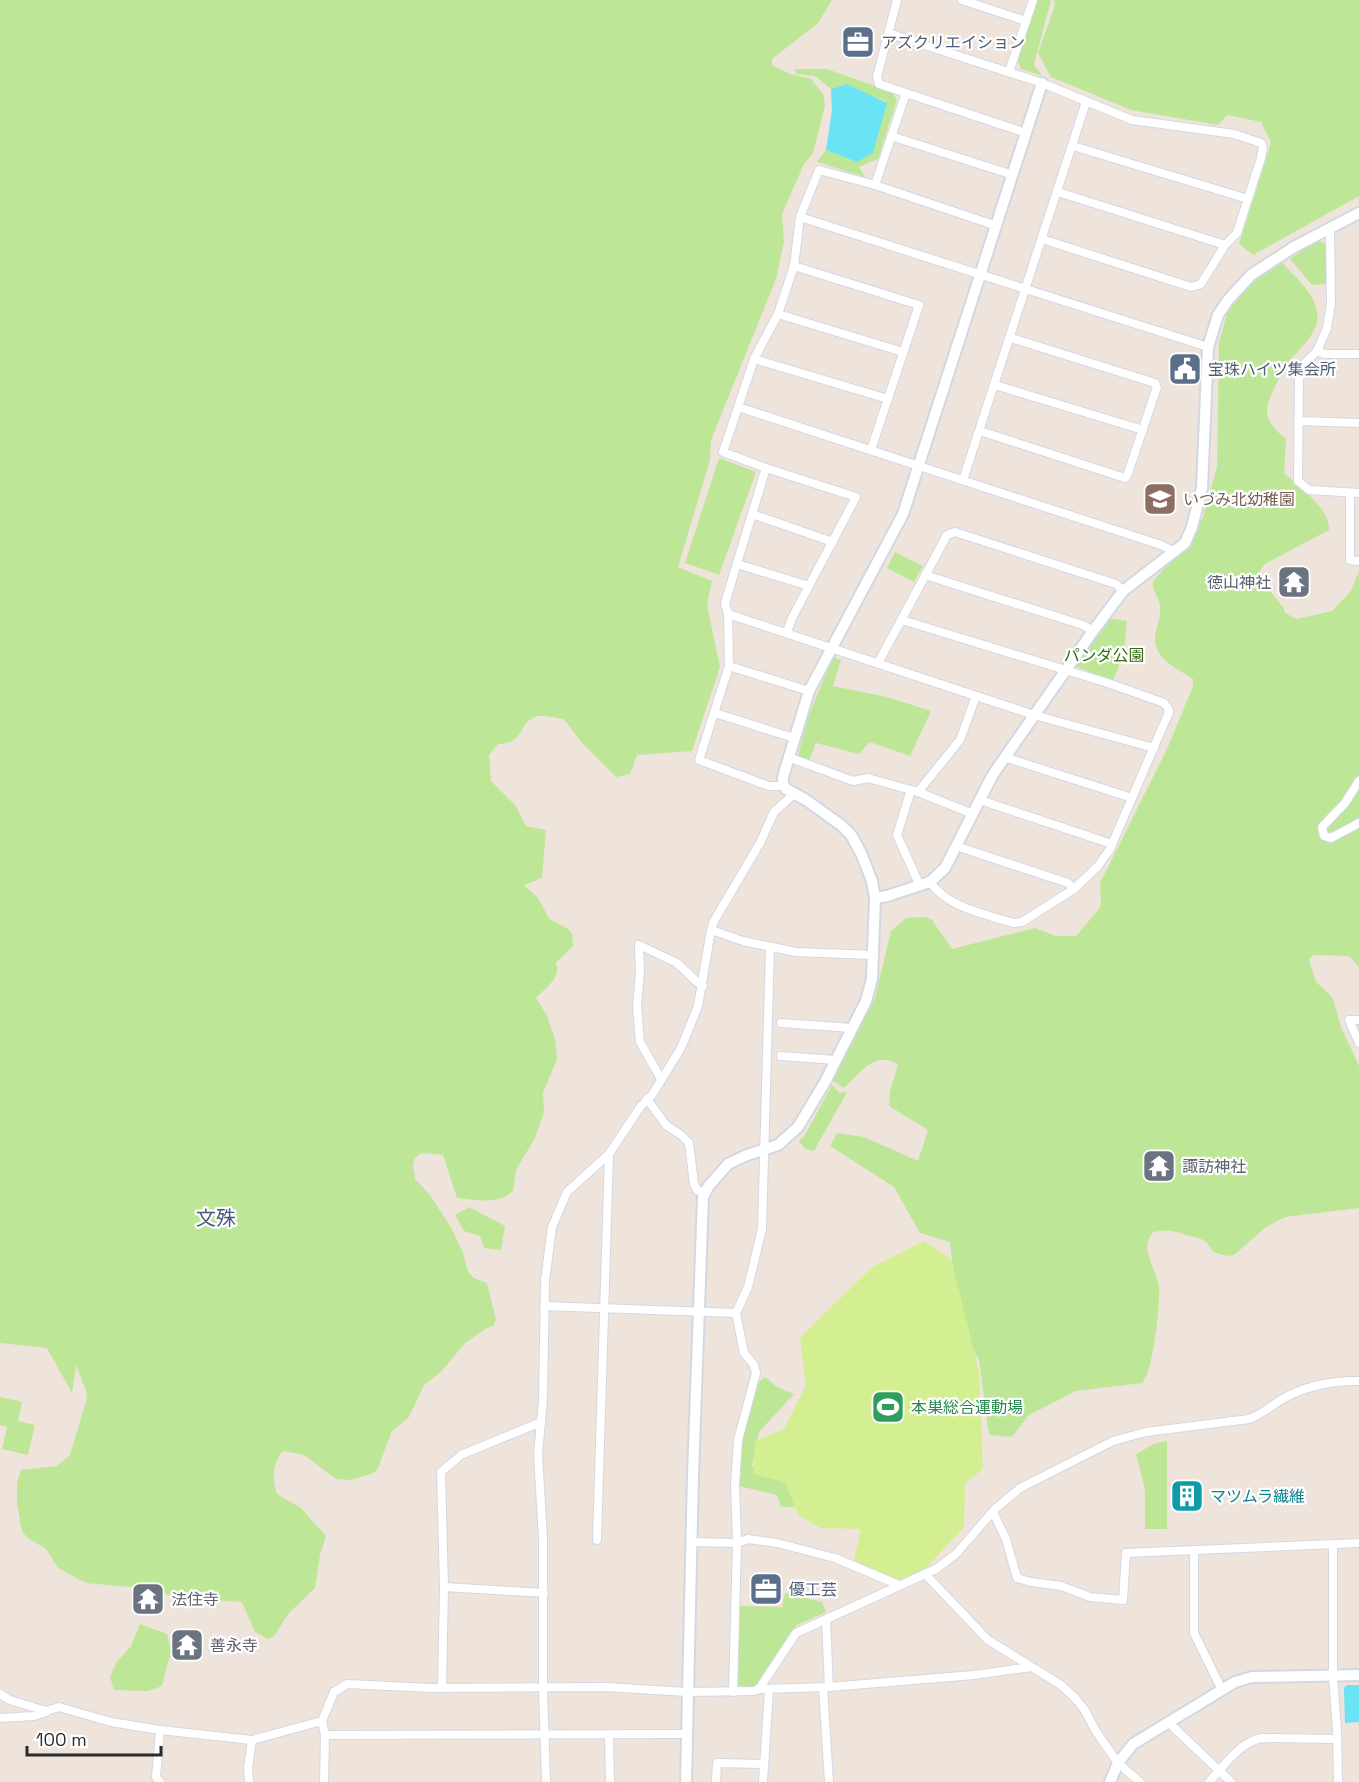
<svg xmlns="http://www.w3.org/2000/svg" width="1359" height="1782" font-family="'Space Grotesk','Noto Sans JP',sans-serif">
<rect width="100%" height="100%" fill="#eee4dc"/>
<g fill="#bde796">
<path d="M0,0H832L818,23L772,59V65L790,74L811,79L823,94L825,106L813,153L804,164L782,214L784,242L776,279L711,440L710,460L678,567L712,581L707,605L720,667L692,751L637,755L630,774L616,777L581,742L564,719C556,718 543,714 535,717C518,723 525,744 498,744L489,755L491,781L516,806L526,826L546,830L542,878L524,885L539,899L549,919L567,928L572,933L573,946L556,963C562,978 545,988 536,998L547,1016L555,1039L557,1060L543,1092L544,1112L535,1138L516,1170L513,1191C497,1205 477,1200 457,1198L443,1155L421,1153L415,1158L413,1165L415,1179L429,1194L451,1227L463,1253L468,1272L474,1278L487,1283L496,1320L493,1326L487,1328L465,1343L441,1372L424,1385L409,1417L392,1431L377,1470L371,1474L350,1480L336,1479L304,1455L284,1451C272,1460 272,1480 277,1494L301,1508L326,1536L320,1555L315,1588L289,1613L274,1636L268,1639L255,1632L242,1602L213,1600L199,1603L176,1601L165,1593L153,1589L86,1583L58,1568L46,1549L28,1538L23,1533L21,1527L17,1503V1482L21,1470L57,1466L70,1455L87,1398L86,1391L76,1365L72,1393L47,1348L0,1343Z"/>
<path d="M1035,0H1051L1034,65L1043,76L1021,69L1018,61Z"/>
<path d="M1054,0H1359V196L1253,255L1239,244L1271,143L1261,122L1227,115L1218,125L1131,110L1051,77L1038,53L1055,5Z"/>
<path d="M795,69H827L892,92L897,100L878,159L859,167L865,177L817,162L826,150L857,162L885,101L862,93L847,84L831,89L815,76L796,74Z"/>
<path d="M1318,240L1328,246L1327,284L1312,285L1290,259Z"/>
<path d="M1281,261C1292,274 1309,288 1315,304C1325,330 1302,345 1288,363C1282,372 1277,382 1273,391C1270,398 1266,406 1267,413C1269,425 1278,432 1286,439L1284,473C1299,487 1331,509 1329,530L1265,564L1257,575L1283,607L1285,613L1297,619L1332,611L1351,591L1359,571V967L1349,956L1313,955L1309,960L1316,982L1331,996L1334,1002L1341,1027L1359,1066V1208L1285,1217L1266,1227L1234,1255L1227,1256L1213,1252C1205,1237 1200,1239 1186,1235C1171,1230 1169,1230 1153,1232C1138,1250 1158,1270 1159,1289C1160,1306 1153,1373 1142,1383L1076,1391L1029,1415L1012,1437L989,1435L979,1360L959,1322L950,1242L920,1233L894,1187L830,1146L837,1133L864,1137L918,1161L928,1130L889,1106L890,1091L898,1065C876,1049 859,1074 844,1088L832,1080L875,998L891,931L906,918L926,917L932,920L952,949L1035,928L1056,936H1076L1099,909L1101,903L1100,883L1168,747L1193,686V679C1177,668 1152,659 1155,635C1157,627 1161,616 1160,607C1160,597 1151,591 1153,581L1192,538L1203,517L1217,467L1219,342L1229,307L1260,272Z"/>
<path d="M719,458L756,472L719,575L685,563Z"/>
<path d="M895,552L923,566L914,582L887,568Z"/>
<path d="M1108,618L1127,621L1124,653L1113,681L1077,667V662Z"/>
<path d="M833,657L841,660L833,686L887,697L931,711L910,756L870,742L859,754L816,743L808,764L797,761L806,722Z"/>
<path d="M832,1085L840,1093L847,1092L814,1151L805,1149L799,1141L805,1135Z"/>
<path d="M469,1207L505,1226L501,1250L484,1248L480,1236L464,1231L455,1215Z"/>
<path d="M765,1377L777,1387L794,1394L759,1432L752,1466L785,1471L796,1507H781L777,1495L735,1485L752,1388Z"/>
<path d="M0,1397L22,1402L18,1421L35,1425L28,1455L2,1449L7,1427L0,1425Z"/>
<path d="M1167,1441V1529H1145V1489L1136,1454L1156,1443Z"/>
<path d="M785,1593L822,1602L826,1612L797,1625L762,1675L760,1683L755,1687L736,1686L739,1606L782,1607Z"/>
<path d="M140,1624L167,1634L171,1651L162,1686L148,1691L114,1690L110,1677L116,1663L131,1646Z"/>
</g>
<path fill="#d4ef91" d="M924,1241L951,1259L979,1371L983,1469L965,1483L964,1527L926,1568L900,1580L854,1561L861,1529L821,1528L798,1515L785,1482L753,1474L755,1441L784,1429L806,1385L800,1338L872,1267Z"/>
<g fill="#6ae3f5">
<path d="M847,84L887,103L873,153L857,162L826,150L832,110L831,89Z"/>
<path d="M1347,1685H1359V1722L1345,1723L1344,1688Z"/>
</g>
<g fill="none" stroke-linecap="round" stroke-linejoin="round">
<defs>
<g id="street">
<path d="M897,0L877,77L879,84L1026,133"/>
<path d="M962,0L1026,21"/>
<path d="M888,33L1042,83L1132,120L1234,134L1261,143L1263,147L1261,158L1237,233L1225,245L1058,192"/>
<path d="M1009,72L1033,0"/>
<path d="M891,136L1013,175"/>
<path d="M1073,146L1248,199"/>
<path d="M875,185L906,93"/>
<path d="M800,217L1208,347"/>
<path d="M997,226L875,185L819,170L800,217L794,266L778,314L754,359L723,452L766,468L725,603L728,614L1034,715L1154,748"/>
<path d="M1330,228L1331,303L1327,328L1317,351L1306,362L1299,379L1298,481L1309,490L1359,493"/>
<path d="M1042,239L1191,287L1201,284L1225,245"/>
<path d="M794,266L919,305L871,450"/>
<path d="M778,314L903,352"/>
<path d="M1317,351L1324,354H1359"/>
<path d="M754,359L888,399"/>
<path d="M995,385L1143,430"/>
<path d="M738,407L1161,545L1175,552"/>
<path d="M1298,421L1359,423"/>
<path d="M980,431L1125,478L1127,476L1157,387L1155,383L1011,338"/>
<path d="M766,468L856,497L792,618L787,632"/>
<path d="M963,480L1086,102"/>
<path d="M1350,493V560L1359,561"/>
<path d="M752,514L833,542"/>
<path d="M737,564L809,586"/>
<path d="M925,575L1083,625L1093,631"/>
<path d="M728,614L729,666L699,760L769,786H784"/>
<path d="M902,620L1108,683L1164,703L1168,708L1169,712L1110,849L1098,866L1074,889L1068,883L956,846"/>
<path d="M878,663L947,535L955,532L1116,584L1123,591"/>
<path d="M729,666L809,691"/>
<path d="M715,713L794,738"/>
<path d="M788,757L853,781L868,778L918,792L973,814"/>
<path d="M1004,757L1132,798"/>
<path d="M1359,781L1345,803L1322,827L1324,836L1331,838L1359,823"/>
<path d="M911,790L897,835L920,886"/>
<path d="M918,792L960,740L976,696"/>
<path d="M980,800L1112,844"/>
<path d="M930,882C948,908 985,914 1013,923L1022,922L1074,889"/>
<path d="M711,930L743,941L796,952L874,955"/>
<path d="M1359,1020H1349L1359,1043"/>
<path d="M781,1023L852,1028"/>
<path d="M781,1056L836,1060"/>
<path d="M661,1079L640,1042L637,1006L640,971L639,945L677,963L697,982L703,986"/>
<path d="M647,1099L666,1125L681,1135L689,1143L694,1184L697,1190L705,1193"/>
<path d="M544,1306L736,1313"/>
<path d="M993,1512L1006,1539L1017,1578L1031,1582L1061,1586L1090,1597L1123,1600L1126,1553L1359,1543"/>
<path d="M597,1540L609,1154"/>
<path d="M692,1542L737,1543L748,1539L777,1543L835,1558L899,1585"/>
<path d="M1333,1544V1676L1337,1730L1338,1782"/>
<path d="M1194,1551V1633L1222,1690"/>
<path d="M926,1575L988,1640L1061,1685L1075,1698L1084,1709L1097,1733L1118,1763L1140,1782"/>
<path d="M444,1587L544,1593"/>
<path d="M826,1620L829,1687"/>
<path d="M442,1687L444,1587L441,1472L461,1455L541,1422"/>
<path d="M823,1688L829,1782"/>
<path d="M759,1689L829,1687L974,1675L1031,1667"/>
<path d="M733,1692L737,1543L735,1485L738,1440L756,1373L754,1365L744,1353L736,1313L748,1287L762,1229L770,947"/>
<path d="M0,1694L10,1700L46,1711L59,1707L111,1722L160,1730L252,1740L322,1721"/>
<path d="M0,1718L34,1716L46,1712"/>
<path d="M1169,1723L1231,1782"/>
<path d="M325,1735L687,1734"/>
<path d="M609,1735L610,1782"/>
<path d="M160,1782L156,1777L160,1730"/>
<path d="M249,1782L248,1768L252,1740"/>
<path d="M324,1782L325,1735L322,1721L334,1692L347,1684L431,1688L606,1687L687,1692L754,1691L759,1689L796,1633L936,1569L956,1554L995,1509L1020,1488L1113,1441L1146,1432L1249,1419C1263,1414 1273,1404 1286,1397C1307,1386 1335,1380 1359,1381"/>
<path d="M546,1782L543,1687V1539L538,1454L543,1400L545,1281L552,1227L567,1192L609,1154L641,1106L652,1095L681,1048L698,1006L711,930L714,921L760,843L774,812L795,793"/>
<path d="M716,1782L717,1763L763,1764"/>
<path d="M763,1782L769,1690"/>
<path d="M1209,1782C1224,1766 1239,1743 1261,1738L1337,1739"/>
</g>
<g id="secondary">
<path d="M875,898L887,896L930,882L945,868L992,776L1093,631L1123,591L1185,543L1192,527L1202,488L1208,347L1218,315L1228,300L1251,275L1294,247L1359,213"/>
<path d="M686,1782L693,1475L703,1197L708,1187L728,1164L747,1155L778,1145L798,1127L825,1082L866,1001L872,979L875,898L872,881L861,853L851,835L841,825L806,800L786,789L783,784V777L809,691L903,514L1042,83"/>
<path d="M1110,1782L1118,1763L1133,1744L1235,1682L1252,1677L1359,1675"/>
</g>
</defs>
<use href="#street" stroke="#d1d8e4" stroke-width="10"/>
<use href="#secondary" stroke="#d1d8e4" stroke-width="14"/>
<use href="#street" stroke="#fff" stroke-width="8"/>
<use href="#secondary" stroke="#fff" stroke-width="10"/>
</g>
<defs>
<symbol id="office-square" viewBox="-11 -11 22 22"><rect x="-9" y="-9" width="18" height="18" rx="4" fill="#5c6f8a" stroke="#fff"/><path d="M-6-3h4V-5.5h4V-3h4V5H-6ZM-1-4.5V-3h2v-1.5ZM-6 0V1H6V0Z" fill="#fff"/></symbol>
<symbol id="civic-square" viewBox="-11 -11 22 22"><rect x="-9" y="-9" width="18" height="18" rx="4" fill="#5c6f8a" stroke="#fff"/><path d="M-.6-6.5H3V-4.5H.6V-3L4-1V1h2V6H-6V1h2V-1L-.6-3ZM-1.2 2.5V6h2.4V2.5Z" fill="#fff"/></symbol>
<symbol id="school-square" viewBox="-11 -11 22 22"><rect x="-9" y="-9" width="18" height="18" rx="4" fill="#8d6e63" stroke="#fff"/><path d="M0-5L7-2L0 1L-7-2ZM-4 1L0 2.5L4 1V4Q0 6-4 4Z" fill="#fff"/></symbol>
<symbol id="temple-square" viewBox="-11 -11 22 22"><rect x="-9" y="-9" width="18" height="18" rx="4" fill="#6b7280" stroke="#fff"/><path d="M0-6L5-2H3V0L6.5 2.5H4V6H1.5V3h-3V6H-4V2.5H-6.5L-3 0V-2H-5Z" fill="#fff"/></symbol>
<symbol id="stadium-square" viewBox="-11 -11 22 22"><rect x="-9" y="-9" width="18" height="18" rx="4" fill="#2e9e5b" stroke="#fff"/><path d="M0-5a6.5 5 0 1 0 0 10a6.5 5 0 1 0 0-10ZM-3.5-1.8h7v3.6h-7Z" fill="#fff"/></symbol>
<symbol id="building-square" viewBox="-11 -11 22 22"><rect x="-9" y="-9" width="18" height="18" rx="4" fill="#0f9aa8" stroke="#fff"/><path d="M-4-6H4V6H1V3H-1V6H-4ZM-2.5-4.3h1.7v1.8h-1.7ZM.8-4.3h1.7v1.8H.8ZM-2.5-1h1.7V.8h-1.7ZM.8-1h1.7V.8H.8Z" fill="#fff"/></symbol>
</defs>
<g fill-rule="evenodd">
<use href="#office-square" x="839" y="23" width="38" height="38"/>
<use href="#civic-square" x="1166" y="350" width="38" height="38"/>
<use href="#school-square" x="1141" y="480" width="38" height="38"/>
<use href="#temple-square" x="1275" y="563" width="38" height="38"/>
<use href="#temple-square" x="1140" y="1147" width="38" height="38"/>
<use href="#stadium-square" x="869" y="1388" width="38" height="38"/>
<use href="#building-square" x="1168" y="1477" width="38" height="38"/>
<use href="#office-square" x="747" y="1570" width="38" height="38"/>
<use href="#temple-square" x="129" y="1580" width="38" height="38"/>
<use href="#temple-square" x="168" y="1626" width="38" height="38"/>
</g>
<g text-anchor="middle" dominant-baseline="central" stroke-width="4.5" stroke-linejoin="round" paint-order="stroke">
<g font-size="16" fill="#4e5e75" stroke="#fff" text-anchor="start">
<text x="881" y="42">アズクリエイション</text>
<text x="1208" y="369">宝珠ハイツ集会所</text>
<text x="789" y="1589">優工芸</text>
</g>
<g font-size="16" fill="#785e54" stroke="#fff" text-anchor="start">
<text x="1183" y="499">いづみ北幼稚園</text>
</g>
<g font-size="16" fill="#5b616d" stroke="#fff" text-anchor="start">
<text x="1271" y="582" text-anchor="end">徳山神社</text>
<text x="1182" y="1166">諏訪神社</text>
<text x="171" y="1599">法住寺</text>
<text x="210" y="1645">善永寺</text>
</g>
<g font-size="16" fill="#346d16" stroke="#fff">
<text x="1104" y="655">パンダ公園</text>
</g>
<g font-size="16" fill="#27864d" stroke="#fff" text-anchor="start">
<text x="911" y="1407">本巣総合運動場</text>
</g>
<g font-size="16" fill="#0d838f" stroke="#fff" text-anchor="start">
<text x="1210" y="1496">マツムラ繊維</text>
</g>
<g font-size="20" fill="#48597e" stroke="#fff">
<text x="216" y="1218">文殊</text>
</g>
</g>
<path d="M27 1746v9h134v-9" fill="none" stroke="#2b2b2b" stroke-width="3"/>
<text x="36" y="1746" font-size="18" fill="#2b2b2b" stroke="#ffffff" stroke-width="4.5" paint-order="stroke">100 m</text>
</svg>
